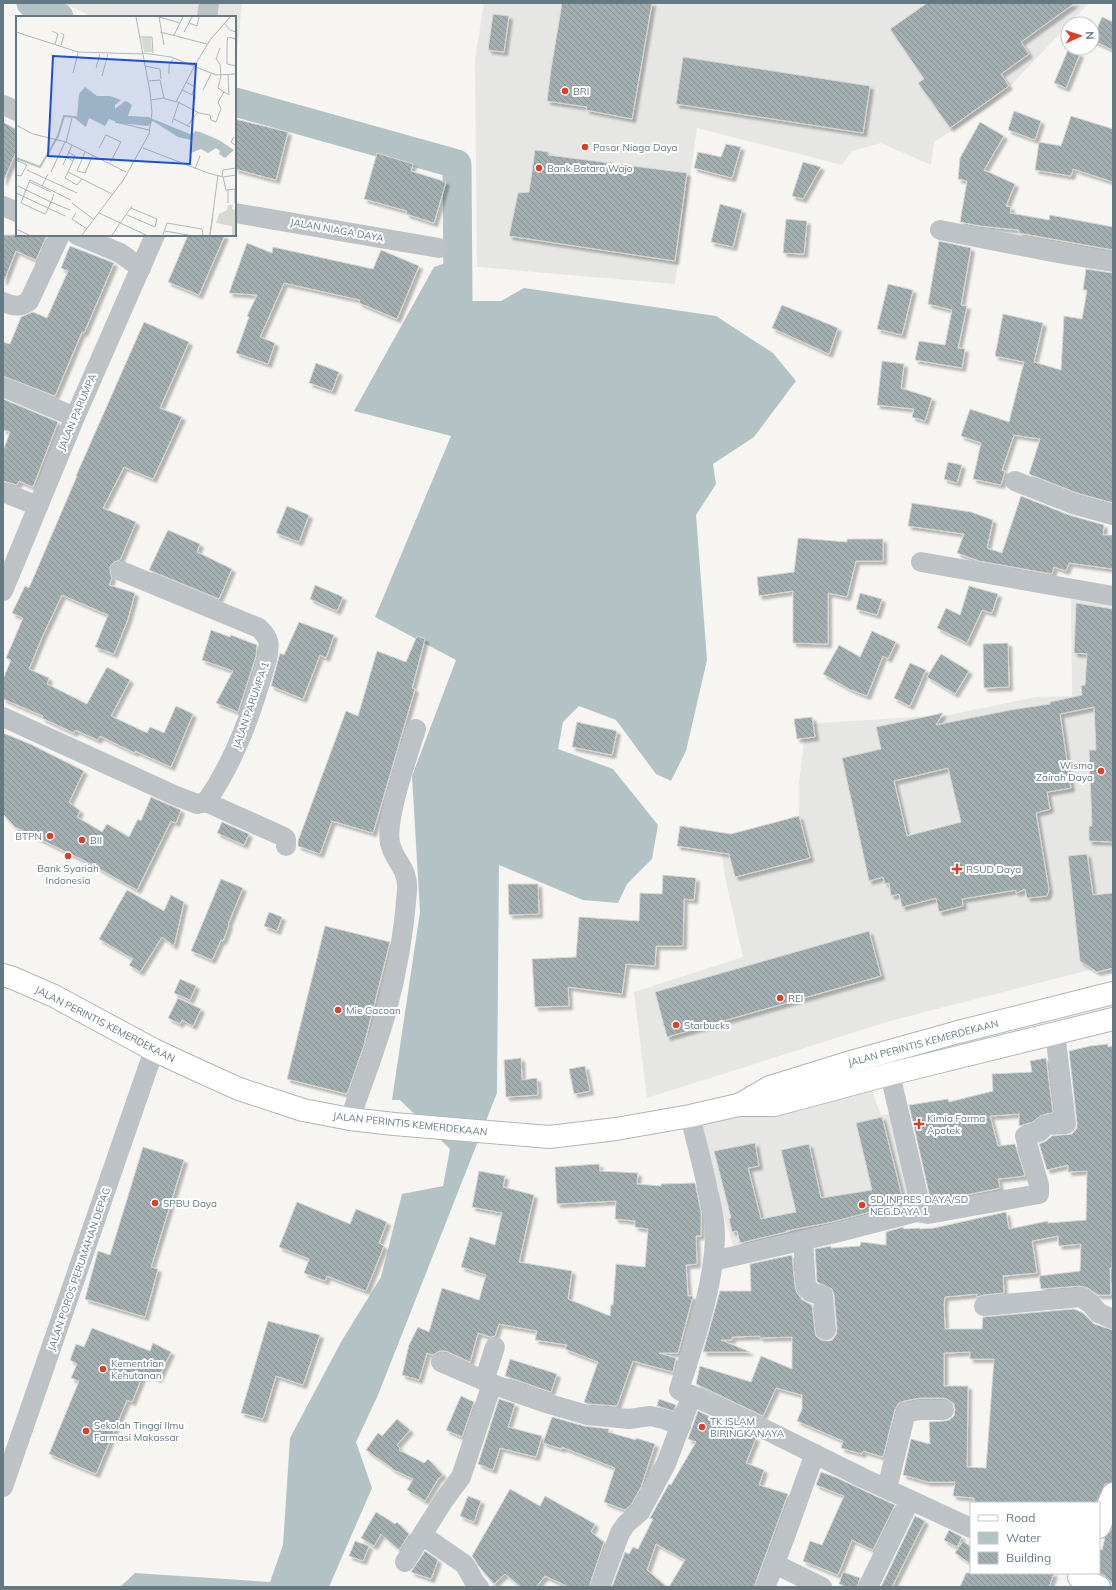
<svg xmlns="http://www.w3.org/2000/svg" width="1116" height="1590" font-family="Mulish,sans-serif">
<defs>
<pattern id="building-back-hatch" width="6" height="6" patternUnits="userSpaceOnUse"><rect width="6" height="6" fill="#a3aeb1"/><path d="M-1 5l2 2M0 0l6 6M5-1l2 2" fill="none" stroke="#889295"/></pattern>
<filter id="shadow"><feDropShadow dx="3.5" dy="3.5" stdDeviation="1" flood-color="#0004"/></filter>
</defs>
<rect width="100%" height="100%" fill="#f6f5f2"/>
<g fill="#e6e7e5">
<path d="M63,3H242L235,74V17H93Z"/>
<path d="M484,3H1089L992,105L934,142L931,165L881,143L852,151L842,165L697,128L675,284L477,267L475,59Z"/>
<path d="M1071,599L1113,606V964L890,1021L647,1098L634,992L743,957L726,882L720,843L725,838L799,816V783L806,724L949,715L1036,697L1072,696Z"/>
<path d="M867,1078L881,1115L900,1113L925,1206L736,1253L694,1127Z"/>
</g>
<path fill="#b3c3c5" d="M457,259L463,301H501L524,288L716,316L773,353L796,381L754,437L713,464L716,484L696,515L707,660L686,751L671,781L656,774L616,720L579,706L563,722L558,749L613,769L658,825L652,859L627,884L618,903L583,900L499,865L497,1093L378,1395L356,1442L372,1488L329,1587H120L135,1573L270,1582L283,1545L290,1438L341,1342L381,1277L402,1194L443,1186L450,1149L400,1100H392L420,912L412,776L456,660L375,617L451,436L354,411L434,267Z"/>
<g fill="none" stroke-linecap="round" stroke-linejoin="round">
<g stroke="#b3c3c5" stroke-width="29">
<path d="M31,3L59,17"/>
<path d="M235,102L457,164L458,299"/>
</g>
</g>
<g fill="url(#building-back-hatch)" stroke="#d7d7d5" fill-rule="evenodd" filter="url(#shadow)">
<path d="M562,3H652L632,119L586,110L587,107L547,101L551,69Z"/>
<path d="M927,3H1075L1021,42L1029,54L1001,74L1009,86L950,128L918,83L924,79L890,29Z"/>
<path d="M493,14L509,16L504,52L488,50Z"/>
<path d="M1102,17L1113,22V50L1092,40Z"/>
<path d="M1068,50L1080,54L1066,88L1054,83Z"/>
<path d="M683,57L870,86L863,133L676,104Z"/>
<path d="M1014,111L1041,121L1035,140L1008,130Z"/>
<path d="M1071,116L1113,129V182L1073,169L1071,176L1035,170L1039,142L1061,146Z"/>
<path d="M235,119L288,132L276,180L235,169Z"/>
<path d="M3,122L17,130V150L3,182Z"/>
<path d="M980,122L1004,136L984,170L1015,184L1006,206L1011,207L1010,213L1049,220L1050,215L1113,227V250L1019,233V230L980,226L960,222L967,181L958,179L960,158Z"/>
<path d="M726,144L741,147L732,178L694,168L698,152L721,157Z"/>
<path d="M535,150L549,152L548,155L687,173L675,261L509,236L518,193L529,192Z"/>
<path d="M377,153L413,164L411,171L446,182L434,223L406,214L407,211L364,199Z"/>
<path d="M803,162L821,167L803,199L792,196Z"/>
<path d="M720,204L742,210L733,247L711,242Z"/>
<path d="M786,219L807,221L804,254L783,253Z"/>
<path d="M3,235H47L36,260L16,251L4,281H3Z"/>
<path d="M188,235H225L199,295L168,282Z"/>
<path d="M939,241L971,248L961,305L967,306L958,348L965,349L962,368L915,360L919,341L945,345L952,310L928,304Z"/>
<path d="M247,243L272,253L273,247L373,269L381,250L419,266L397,319L359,303L360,300L284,283L260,337L275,343L268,364L236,353L249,317L247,316L257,295L229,293Z"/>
<path d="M70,246L114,263L84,333L82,332L55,396L3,376V342L10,344L21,317L33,312L47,318L68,271L61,268Z"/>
<path d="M1086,269L1113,273V503L1077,493L1029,474L1040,439L1014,435L1002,470L1005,471L1001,485L973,479L981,443L961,436L970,409L1009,422L1024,362L995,356L1003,314L1043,323L1034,362L1061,370L1064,316L1082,319L1087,290H1083Z"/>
<path d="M888,284L913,290L902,335L877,329Z"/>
<path d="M782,305L838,328L829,354L772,328Z"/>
<path d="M144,322L189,342L160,408L182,417L153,479L124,467L103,508L136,522L120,560L114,562L110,567V572L112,578L109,585L135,593L128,619L114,654L95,647L108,615L62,595L43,635L29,669L49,678L47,684L87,704L107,667L130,680L111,716L147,733L150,727L164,733L176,706L193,714L171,767L135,751V753L100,736L98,740L75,730L74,733L42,718L43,716L3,699V679L11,660L6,658L23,618L12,613L25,586L29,588L77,476H76Z"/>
<path d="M882,361L904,364L901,388L932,398L925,421L912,417L914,409L877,405Z"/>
<path d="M316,363L339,372L332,391L309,383Z"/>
<path d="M3,399L58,422L33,487L19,481L17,485L3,481V451L10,432L3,430Z"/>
<path d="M948,462L962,465L957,483L944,479Z"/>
<path d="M1021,496L1069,515L1104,525L1103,535H1113V569L1069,563L1066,571L1054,567L1052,574L979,561L957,553L964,534L908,526L912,503L971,512L993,520L987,548L1002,553Z"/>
<path d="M287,506L309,515L299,542L276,533Z"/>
<path d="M168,530L200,544L197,552L232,569L219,599L149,570Z"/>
<path d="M798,538L847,542V539H883V561H856L847,597L828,593V644L793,643V591L759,596L757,577L794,572Z"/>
<path d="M315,585L343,597L337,611L310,599Z"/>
<path d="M969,586L998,594L992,613L982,610L967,643L937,628L946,608L960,615Z"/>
<path d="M860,593L882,599L877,615L856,609Z"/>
<path d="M1076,603L1113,609V842L1089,841V826H1092L1089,750H1096L1094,707L1060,714L1071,788L1047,792L1050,809L1036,813L1049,890L1047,896L1027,898L1025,889L1016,893V890L962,899L963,906L939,912L936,898L902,907L899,894L891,896L889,883L885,884L883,877L869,881L842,758L881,749L876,727L943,713L936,725L1010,710L1050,704V702L1082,695L1081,686L1085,685L1087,654L1074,653ZM948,768L961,822L907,836L894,781Z"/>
<path d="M299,622L334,635L326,658L320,655L303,699L271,686L280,653L284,655Z"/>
<path d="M211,630L230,637L231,635L257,645L256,656L238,712L216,703L233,671L202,660Z"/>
<path d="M872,631L896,642L888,659L883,656L867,696L849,689L823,674L839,645L860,657Z"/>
<path d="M417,636L425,639L412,688L415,689L373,833L332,821L320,854L298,846V841L346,711L358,716L377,651L406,662Z"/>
<path d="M1008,643L1009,687L984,688L983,644Z"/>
<path d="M941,654L969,671L955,694L927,677Z"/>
<path d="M910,663L926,670L910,706L894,698Z"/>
<path d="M812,717L815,737L797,739L794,719Z"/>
<path d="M577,722L617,731L612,755L572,747Z"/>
<path d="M3,733L30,744L84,771L69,802L80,811L77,817L102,832L107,824L129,837L138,819L141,821L151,797L181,810L176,823L171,821L137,890L85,861L15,827L3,814Z"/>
<path d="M799,816L810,858L735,877L729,854L677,846L680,826L731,834Z"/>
<path d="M222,822L249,834L244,845L217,833Z"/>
<path d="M1087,854L1093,895L1113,893V968L1097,972L1080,961L1068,856Z"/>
<path d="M663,875L696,878L694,900L684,899L683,946H656L655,966L626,964L622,994L568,987L569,1006L535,1007L532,959L576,957L579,917L639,921L640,893L662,894Z"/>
<path d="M221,879L243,888L228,924L229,925L223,941L221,940L212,960L191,951Z"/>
<path d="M508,884H538L539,914L509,915Z"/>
<path d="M127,890L164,911L171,895L184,902L174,946L162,937L140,972L129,965L133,959L99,939Z"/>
<path d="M269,912L282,917L277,931L264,926Z"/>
<path d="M325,926L390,942L364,1045L347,1094L287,1079Z"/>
<path d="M869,931L881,976L667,1037L655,992Z"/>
<path d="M180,979L196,986L190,1000L174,993Z"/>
<path d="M178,998L201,1009L193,1026L182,1020L180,1024L168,1018Z"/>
<path d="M1108,1044V1047L1113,1046V1240L1112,1268H1110L1111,1295H1098L1088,1288L1080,1286L1041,1289L1039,1276L1080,1271L1081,1244L1059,1246L1058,1236L1032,1241L1037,1273L1003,1276L1004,1293L983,1295L977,1297V1294L945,1297L944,1304L945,1329H982L983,1317L1074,1309L1083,1313L1094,1324L1113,1330V1482L1105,1484L1096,1503H974V1498L953,1496L955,1482H928L903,1475L911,1439L930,1444L929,1422L944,1421L949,1420L954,1416L955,1410L954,1404L949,1400L944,1398H920L904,1401L899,1403L895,1409L883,1457L863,1451L862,1454L841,1448L843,1441L797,1421L802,1409V1395L776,1388L763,1416L696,1384L700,1366L751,1382L761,1356L792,1369V1337L760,1338V1336L732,1337V1340H721L750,1352H703L720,1291H751L750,1264L792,1255L795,1287L797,1293L802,1300L812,1305L815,1331L816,1336L821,1340L827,1341L832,1340L836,1335L837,1329L834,1295L832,1289L817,1282L815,1249L831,1246V1248L860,1246L861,1242L886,1245V1232L903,1227L904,1229L920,1228V1229L934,1228L1006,1212L1009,1229L1048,1221V1223L1086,1220L1087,1171L1068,1172V1165L1047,1170L1039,1144L1046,1141L1052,1136L1072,1134L1077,1128V1123L1069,1051L1090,1046ZM970,1352V1359H994L986,1468L967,1467L968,1386H944V1353Z"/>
<path d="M521,1058L522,1080L537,1078L538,1095L506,1097L504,1060Z"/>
<path d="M1046,1058L1053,1113L1046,1114L1040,1116L1033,1122L1019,1126V1114L990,1116L998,1146L1015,1144L1025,1176L998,1179L1000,1188L931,1202L909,1105L948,1099L949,1102L993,1091L992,1074L1032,1072L1030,1061Z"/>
<path d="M585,1066L590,1091L574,1094L569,1069Z"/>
<path d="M882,1117L903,1200H899L900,1204L832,1222L786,1231H790L740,1243L737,1231L732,1232L729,1219L731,1218L714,1151L755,1143L759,1166L748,1168L761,1219L796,1212L781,1150L809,1144L821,1198L872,1190L856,1123Z"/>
<path d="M143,1147L184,1160L151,1267L158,1269L145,1317L85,1299L98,1251L110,1255Z"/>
<path d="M599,1164L600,1171L638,1173L637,1184L661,1186V1184L695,1183L701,1212V1236H696L697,1264L686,1265L688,1296H693L678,1353H659L676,1358L673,1372L633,1361L617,1406L589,1404L584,1402L598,1362L565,1349L567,1345L535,1340L537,1331L499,1324L495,1336L491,1337L478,1333L470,1362L446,1351H439L433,1355L427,1353L419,1380L402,1375L409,1345L418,1327L429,1332L442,1288L479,1300L486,1275L461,1267L470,1237L495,1245L502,1213L472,1207L479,1171L505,1176L503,1187L534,1195L519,1262L572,1271L568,1299L610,1316L611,1305H613L616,1264L645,1267L648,1229L635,1227V1221L615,1219L616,1201L557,1204L555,1167Z"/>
<path d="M297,1202L350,1224L356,1209L387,1222L379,1243L384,1246L366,1291L327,1276L325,1281L304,1273L309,1259L279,1247Z"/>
<path d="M268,1321L320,1335L303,1385L276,1376L263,1419L241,1413Z"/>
<path d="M92,1328L150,1351L153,1343L171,1352L158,1379L144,1372L132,1402L127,1400L96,1474L49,1454L79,1381L71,1378L77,1364L70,1360L76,1344L84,1347Z"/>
<path d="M510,1359L557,1374L551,1392L505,1376Z"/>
<path d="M461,1396L474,1402L462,1437L446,1430Z"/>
<path d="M499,1399L515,1404L508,1427L542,1436L536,1457L500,1448L493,1470L478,1464Z"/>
<path d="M659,1399L676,1405L674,1411L657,1406Z"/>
<path d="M698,1411L756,1438L746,1463L764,1470L759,1485L788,1494L754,1587H669L685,1560L656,1544L647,1570L667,1587H612L625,1552L629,1554L633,1547L638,1549L653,1519L650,1518L669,1484L671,1485L696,1442L688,1439Z"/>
<path d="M552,1417L584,1426L609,1429L608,1432L636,1440V1438L655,1444L641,1487L631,1505L625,1510L604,1502L615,1468L562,1447V1449L543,1443Z"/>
<path d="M397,1419L410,1430L397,1445L400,1448L399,1450L424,1463L428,1459L443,1475L438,1479L425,1501L407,1490L413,1479L392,1469V1468L366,1450L378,1433L382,1436Z"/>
<path d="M821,1472L835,1477L895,1505L873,1550L852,1540L838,1575L803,1561L810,1541L822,1545L844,1496L816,1485Z"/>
<path d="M510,1489L540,1506L545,1496L595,1524L591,1532L604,1542L589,1587H569L545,1576L536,1587H521L505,1574L494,1584L481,1569L472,1556Z"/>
<path d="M468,1496L481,1501L474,1522L460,1516Z"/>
<path d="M376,1512L395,1524L397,1522L409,1534L399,1550L381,1534L374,1546L361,1538Z"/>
<path d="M915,1516L925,1521L892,1587H881Z"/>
<path d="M1113,1526V1584L1105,1576L1099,1573V1549L1102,1550L1105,1537L1110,1532Z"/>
<path d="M949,1530L962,1537L957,1547L944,1540Z"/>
<path d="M355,1541L369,1546L363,1561L349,1556Z"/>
<path d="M963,1541L971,1547V1564L955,1553Z"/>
<path d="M425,1551L438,1560L431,1579L411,1572Z"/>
<path d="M843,1572L860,1578L857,1587H846L839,1584Z"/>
<path d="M966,1573H1054L1049,1587H960Z"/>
</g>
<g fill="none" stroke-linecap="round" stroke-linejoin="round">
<defs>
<g id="major">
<path d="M1099,1527L1113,1494"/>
<path d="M1079,1577L1099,1587"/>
</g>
<g id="highway">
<path d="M3,975L13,978L54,996L154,1050L197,1070L239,1089L303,1110L350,1119L394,1124L549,1137L616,1129L690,1116L738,1105H774L890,1074L1113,1019"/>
<path d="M739,1105L770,1087L854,1061L958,1032L1113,993"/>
</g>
</defs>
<use href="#major" stroke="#b0b6b9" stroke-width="24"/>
<use href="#highway" stroke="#b0b5b8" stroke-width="24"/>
<g stroke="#bcc2c5" stroke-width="20">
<path d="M207,17L209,3"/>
<path d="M3,105L17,111"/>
<path d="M3,206L17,212"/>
<path d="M235,213L439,248"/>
<path d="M940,230L1063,254L1113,262"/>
<path d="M77,235L120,253L141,268"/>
<path d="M3,302C13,306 20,308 29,301L60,235"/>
<path d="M3,387L75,417"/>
<path d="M1015,481L1073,504L1113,515"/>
<path d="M3,492L38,506"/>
<path d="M921,562L1113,596"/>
<path d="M3,591L75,417L155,235"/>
<path d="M3,717L174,795L197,804L206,802C236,759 253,709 267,659C270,643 270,639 259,628L121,571"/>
<path d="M206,802L284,837L286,839V846"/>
<path d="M690,1116C696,1141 703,1166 708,1191C711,1204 715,1219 715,1233C715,1284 694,1342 679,1390L746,1420L863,1478L971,1528"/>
<path d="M350,1119C362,1084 376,1049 386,1013C397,973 404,932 407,891C409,868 394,862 390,843C385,819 408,755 416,729"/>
<path d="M916,1212L928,1214L1039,1194V1185L1025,1136L1039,1132L1047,1125L1066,1124L1055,1033"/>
<path d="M803,1241L806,1286L811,1292L823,1296L826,1330"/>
<path d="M713,1261L835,1233L916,1212L919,1208L920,1204L890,1074"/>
<path d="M984,1306L1081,1297L1091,1304L1099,1313L1113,1319"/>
<path d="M441,1362L492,1384L546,1403L587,1415L629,1419L650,1416L664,1419L681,1426"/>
<path d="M484,1381L495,1347"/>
<path d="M3,1487L154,1050"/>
<path d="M887,1488L906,1412L920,1410H944"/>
<path d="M422,1535L464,1564C470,1571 472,1581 479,1587"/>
<path d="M405,1562L444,1500L461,1477L492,1384"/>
<path d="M775,1564L822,1587"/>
<path d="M600,1587L620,1533L626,1524L640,1512L666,1464L692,1395"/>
<path d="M765,1587C784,1544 798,1498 815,1454"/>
<path d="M868,1587L910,1500"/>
</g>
<use href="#major" stroke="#fff" stroke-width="22"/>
<use href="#highway" stroke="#fff" stroke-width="22"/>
</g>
<g fill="#e03d27" stroke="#fff" stroke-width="1.5">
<circle cx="565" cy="91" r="4"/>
<circle cx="585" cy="147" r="4"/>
<circle cx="539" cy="168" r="4"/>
<circle cx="1101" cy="771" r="4"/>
<circle cx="50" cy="836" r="4"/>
<circle cx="82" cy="840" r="4"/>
<circle cx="68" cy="856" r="4"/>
<path d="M955 863h4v4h4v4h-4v4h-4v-4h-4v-4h4z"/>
<circle cx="780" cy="998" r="4"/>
<circle cx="338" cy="1010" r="4"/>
<circle cx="676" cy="1025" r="4"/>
<path d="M917 1118h4v4h4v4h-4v4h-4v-4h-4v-4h4z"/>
<circle cx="155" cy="1203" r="4"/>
<circle cx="862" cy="1205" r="4"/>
<circle cx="103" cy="1369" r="4"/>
<circle cx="702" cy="1427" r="4"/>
<circle cx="86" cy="1431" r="4"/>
</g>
<g text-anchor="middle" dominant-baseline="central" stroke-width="4" stroke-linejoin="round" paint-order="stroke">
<g font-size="10" fill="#657983" stroke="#fff" text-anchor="start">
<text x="573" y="91">BRI</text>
<text x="593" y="147">Pasar Niaga Daya</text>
<text x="547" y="168">Bank Batara Wajo</text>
<text x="1093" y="765" text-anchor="end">Wisma<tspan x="1093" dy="12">Zairah Daya</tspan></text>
<text x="42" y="836" text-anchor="end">BTPN</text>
<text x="90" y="840">BII</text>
<text x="68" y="868" text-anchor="middle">Bank Syariah<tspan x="68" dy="12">Indonesia</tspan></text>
<text x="966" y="869">RSUD Daya</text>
<text x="788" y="998">REI</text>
<text x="346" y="1010">Mie Gacoan</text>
<text x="684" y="1025">Starbucks</text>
<text x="927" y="1118">Kimia Farma<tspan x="927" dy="12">Apotek</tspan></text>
<text x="870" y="1199">SD INPRES DAYA/SD<tspan x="870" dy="12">NEG.DAYA 1</tspan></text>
<text x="163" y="1203">SPBU Daya</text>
<text x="111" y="1363">Kementrian<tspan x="111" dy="12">Kehutanan</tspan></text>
<text x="710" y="1421">TK ISLAM<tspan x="710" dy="12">BIRINGKANAYA</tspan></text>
<text x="94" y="1425">Sekolah Tinggi Ilmu<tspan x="94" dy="12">Farmasi Makassar</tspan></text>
</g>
<g font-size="10" fill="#657983" stroke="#fff">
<text transform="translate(337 230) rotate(10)">JALAN NIAGA DAYA</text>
<text transform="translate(77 412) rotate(-67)">JALAN PARUMPA</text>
<text transform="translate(251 705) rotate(-71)">JALAN PARUMPA 1</text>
<text transform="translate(105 1024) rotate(27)">JALAN PERINTIS KEMERDEKAAN</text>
<text transform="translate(923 1043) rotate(-15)">JALAN PERINTIS KEMERDEKAAN</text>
<text transform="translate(410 1124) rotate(6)">JALAN PERINTIS KEMERDEKAAN</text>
<text transform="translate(79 1269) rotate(-71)">JALAN POROS PERUMAHAN DEPAG</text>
</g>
</g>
<g transform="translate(16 16)">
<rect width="220" height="220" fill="#f6f5f2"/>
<path d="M135,21L136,36H128L125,22Z" fill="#d5dad1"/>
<path d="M212,189H217L216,193L220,194V219H216V210L200,207L203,198L211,194Z" fill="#d5dad1"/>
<path d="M69,71L81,80H94L105,84L99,89V93L109,85L112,86L116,89L112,100L132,101L176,119L179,115L184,116L203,124L218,134L209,142L203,138L204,135L200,132L192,137L185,133L175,137V124L162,121L137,105L132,110L103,107L93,103L89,110L73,102L70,111L57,101L61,100L63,78Z" fill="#b3c3c5"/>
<path fill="none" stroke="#b3c3c5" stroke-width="2" d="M0,142L24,151L42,120L48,100L60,101"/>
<path fill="none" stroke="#afb8bc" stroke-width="1" d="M143,1L148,29M143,1L164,7M173,7L181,10L183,1M208,7L214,14L220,16M36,15L42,18L39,28M0,16L62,36L127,38M144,16L191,28M168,16L176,1M158,19L167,1M124,21H136L137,37M220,23L212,21L211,26V48L220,50M45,29L48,19L45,17M204,32L200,43L204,48L205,60L202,72L213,79M127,37L155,41L200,59L220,58M129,50L144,53L145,63M178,51L194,24L214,1M80,52L84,38M57,57L62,37M153,58V49L158,42M212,59L213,79M86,60L92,38M133,65L144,64L148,82M170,66L179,71L176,78M166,74L179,80V83M187,74L195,58M135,84L147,82L160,86L178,51M160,85L183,97L194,99L195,104L200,106L205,93L202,86L208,76M158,103L174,111M99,106L133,114M156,107L163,86M0,109L17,118L50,126L110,156M171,110L182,96M218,121L215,126L220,130M50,126L56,102M83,132L90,119L105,126L94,147M127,132L192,157L207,161L220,159M52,136L59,140L57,145M69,136L61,155L69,157L77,139M50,141L57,145L52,156L96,178M0,144L11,149L5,160L0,159M47,149L56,129M179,153L184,140M11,154L61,177M35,156L49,126M52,156L49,162L61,169L66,163M206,160L207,154L220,152M207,161L210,174L220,173M14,166L35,176M2,170L10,174L14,164L55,184M26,170L32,158M219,173V187M212,174V187M0,177L49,200M38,178L35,186L30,197L29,198L5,187L10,174L35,186L54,194M56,187L77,203M60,197L56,203L71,213M83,197L130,219M111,199L139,211L141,203L115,192M0,213L13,219M149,215L172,219M194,218L197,199M66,219L108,163L133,118L136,96L134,76L120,1M96,219L116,190M147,219L151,207L186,213L187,219M194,219L202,159"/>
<path fill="#1d4ed8" fill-opacity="0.15" stroke="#1d4ed8" stroke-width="2" d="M37,40L180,48L174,148L32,140Z"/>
<rect width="220" height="220" fill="none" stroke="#657983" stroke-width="2"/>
</g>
<rect width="1116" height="1590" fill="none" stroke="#657983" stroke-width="8"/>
<rect x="970" y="1502" width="130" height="72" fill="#ffffff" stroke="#c1c9cd"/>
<rect x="978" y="1515" width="20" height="6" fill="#ffffff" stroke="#c1c9cd"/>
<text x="1006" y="1522" font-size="12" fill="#657983">Road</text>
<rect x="978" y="1532" width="20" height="12" fill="#b3c3c5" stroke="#c1c9cd"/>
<text x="1006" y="1542" font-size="12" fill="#657983">Water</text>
<rect x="978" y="1552" width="20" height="12" fill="url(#building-back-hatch)" stroke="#c1c9cd"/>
<text x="1006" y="1562" font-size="12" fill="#657983">Building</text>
<g transform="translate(1080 36) rotate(87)"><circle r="19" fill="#ffffff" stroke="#c1c9cd"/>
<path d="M0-3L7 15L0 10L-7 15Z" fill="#e03d27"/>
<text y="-6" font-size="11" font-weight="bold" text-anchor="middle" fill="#657983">N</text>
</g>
</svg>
